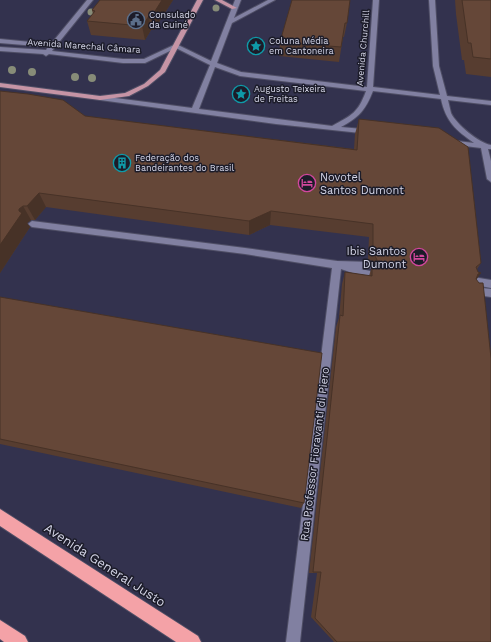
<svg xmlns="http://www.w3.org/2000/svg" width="491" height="642" font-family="'Work Sans',sans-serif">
<rect width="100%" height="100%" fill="#33324e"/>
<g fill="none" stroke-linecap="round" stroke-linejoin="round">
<defs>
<g id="minor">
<path d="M87,0H93L52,51L123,59H144L176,44L211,61L235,0H241L234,18L268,0H275L232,23L217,63L241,72L367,87L373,0H379L373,87L440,95L433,66L429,0H435L439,66L447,96L491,101V105L448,100C449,104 450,109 451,113C456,124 479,143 491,145V149H488L491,161V182L487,179L481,148L449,144L445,142L449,140L474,143C456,130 446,122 441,99L373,91C365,111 359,117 341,127L373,130V134H370L276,124L100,100L97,98L100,96L192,108L210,65L176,48L145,63H123L49,54L46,56L43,54L0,51V47L46,50L48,47L0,43V39L51,44ZM215,67L240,76L366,91C358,113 352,115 332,126L199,109Z"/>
<path d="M32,221L245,248L337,261L371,262L373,265L371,268L361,269L370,271L372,274L370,277L367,278L341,269L300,642H286L332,268L245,254L32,227L28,224Z"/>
<path d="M473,277L491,280V288L470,284L468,281L470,278Z"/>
<path d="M473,287L491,289V297L470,294L468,291L470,288Z"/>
</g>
<g id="major">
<path d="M197,0H203L165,72L148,86L129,96L100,100L0,87V83L100,96L125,93L144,84L160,70Z"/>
<path d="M215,0H222L237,8L232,9Z"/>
</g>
<g id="highway">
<path d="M0,509L198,636L201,642H176L0,526Z"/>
<path d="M0,620L25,636L28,642H4L0,639Z"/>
</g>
</defs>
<use href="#minor" stroke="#4f4e65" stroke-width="2"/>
<use href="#major" stroke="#4f4e65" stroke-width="2"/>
<use href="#highway" stroke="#4f4e65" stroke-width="2"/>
<use href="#minor" fill="#8180a1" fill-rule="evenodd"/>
<use href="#major" fill="#c694a5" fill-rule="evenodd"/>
<use href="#highway" fill="#f4a2a7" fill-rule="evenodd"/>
</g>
<g fill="#878c78">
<circle cx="216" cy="8" r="3.5"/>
<circle cx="91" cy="12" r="3.5"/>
<circle cx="12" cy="70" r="4"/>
<circle cx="32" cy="72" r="4"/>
<circle cx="75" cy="77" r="4"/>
<circle cx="92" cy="78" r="4"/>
</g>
<g fill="#573d30">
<path d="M173,0L154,30H151L145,40L91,35L87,21L93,14L92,10Z"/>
<path d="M292,0L347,23L344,37H343L339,62L279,56L280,42Z"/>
<path d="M455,0H491V77L466,74L464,60H462L456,14Z"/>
<path d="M0,91L85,116L354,149L355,134L359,119L481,263L477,269L476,280L491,642H334L311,617L317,573H309L336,327L339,318L342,284L345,272L369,276L373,263L372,261L368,260L369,237L270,225L249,235L46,207L35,220H31L27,223L30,227L0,273Z"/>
<path d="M0,297L304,503L301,508L0,444Z"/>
</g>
<g fill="#473227">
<path d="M162,0H173L154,30L152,16Z"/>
<path d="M149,16L151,30L145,40L142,26Z"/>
<path d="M39,193L46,207L35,220L27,206Z"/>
<path d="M23,206L31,220L27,223L30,227L0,273V245L19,211V209Z"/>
<path d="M271,211L270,225L249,235V221Z"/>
<path d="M481,273L472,286L478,274Z"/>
</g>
<g fill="#654738" stroke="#473227">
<path d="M100,0H162L152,16H149L142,26L87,21L95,11L92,10Z"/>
<path d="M292,0H350L347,23H345L341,47L280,42Z"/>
<path d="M462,0H491V59L473,57L471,43H468Z"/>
<path d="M0,91L28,94L63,100L85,116L357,150L359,119L439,128L468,147L481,263L476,267L478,272L481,273L478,274L476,279L479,283H483L491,358V642H337L315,618L321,572H313L340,315L343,316L345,272L372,276V266L376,265L378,262L375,256L379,253L377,248L373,247V224L271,211L249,221L39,193L27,206H23L19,209V211L22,213L0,245Z"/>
<path d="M0,297L322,353L304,503L0,439Z"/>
</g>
<defs>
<symbol id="civic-ring" viewBox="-11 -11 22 22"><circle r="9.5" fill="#1c1c29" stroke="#5c6f8a" stroke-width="1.5"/><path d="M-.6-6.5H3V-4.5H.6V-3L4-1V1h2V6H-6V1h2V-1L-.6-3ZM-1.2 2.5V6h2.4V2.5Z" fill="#5c6f8a"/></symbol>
<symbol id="sight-ring" viewBox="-11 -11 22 22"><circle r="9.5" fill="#1c1c29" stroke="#0f9aa8" stroke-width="1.5"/><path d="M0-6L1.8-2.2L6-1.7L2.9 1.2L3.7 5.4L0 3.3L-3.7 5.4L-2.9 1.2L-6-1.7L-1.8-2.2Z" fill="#0f9aa8"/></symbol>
<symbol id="building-ring" viewBox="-11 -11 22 22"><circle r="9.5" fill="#1c1c29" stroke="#0f9aa8" stroke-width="1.5"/><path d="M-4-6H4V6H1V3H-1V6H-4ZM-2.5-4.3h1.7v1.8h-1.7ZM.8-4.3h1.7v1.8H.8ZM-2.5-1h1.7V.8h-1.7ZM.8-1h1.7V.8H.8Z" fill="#0f9aa8"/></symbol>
<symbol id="hotel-ring" viewBox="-11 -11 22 22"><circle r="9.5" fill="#1c1c29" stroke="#d1479c" stroke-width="1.5"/><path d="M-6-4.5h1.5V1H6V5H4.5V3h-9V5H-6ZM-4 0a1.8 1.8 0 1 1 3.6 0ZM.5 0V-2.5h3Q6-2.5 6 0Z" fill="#d1479c"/></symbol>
</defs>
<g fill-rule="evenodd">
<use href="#civic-ring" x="126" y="10" width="20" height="20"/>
<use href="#sight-ring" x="246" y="36" width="20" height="20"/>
<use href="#sight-ring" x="231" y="84" width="20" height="20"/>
<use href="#building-ring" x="112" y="153" width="20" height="20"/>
<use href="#hotel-ring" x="297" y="173" width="20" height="20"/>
<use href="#hotel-ring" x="409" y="247" width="20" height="20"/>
</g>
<g text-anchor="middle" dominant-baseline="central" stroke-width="3" stroke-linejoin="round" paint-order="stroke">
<g font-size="9" fill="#d4d5e7" stroke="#1c1c29" text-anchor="start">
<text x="149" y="15">Consulado<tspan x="149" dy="10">da Guiné</tspan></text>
<text x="269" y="41">Coluna Média<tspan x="269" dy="10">em Cantoneira</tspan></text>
<text x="254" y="89">Augusto Teixeira<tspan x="254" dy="10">de Freitas</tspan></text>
<text x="135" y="158">Federação dos<tspan x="135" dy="10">Bandeirantes do Brasil</tspan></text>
</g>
<g font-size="9" fill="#d4d5e7" stroke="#1c1c29">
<text transform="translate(84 46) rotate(4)">Avenida Marechal Câmara</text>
<text transform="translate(363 48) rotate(-85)">Avenida Churchill</text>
</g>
<g font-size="11" fill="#d4d5e7" stroke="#1c1c29" text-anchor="start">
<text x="320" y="177">Novotel<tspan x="320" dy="13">Santos Dumont</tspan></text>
<text x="406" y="251" text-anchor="end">Ibis Santos<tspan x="406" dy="13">Dumont</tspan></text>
</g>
<g font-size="11" fill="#d4d5e7" stroke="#1c1c29">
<text transform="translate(315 454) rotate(-83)">Rua Professor Fioravanti di Piero</text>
</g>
<g font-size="13" fill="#d4d5e7" stroke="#1c1c29">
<text transform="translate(105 565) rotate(33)">Avenida General Justo</text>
</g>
</g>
</svg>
